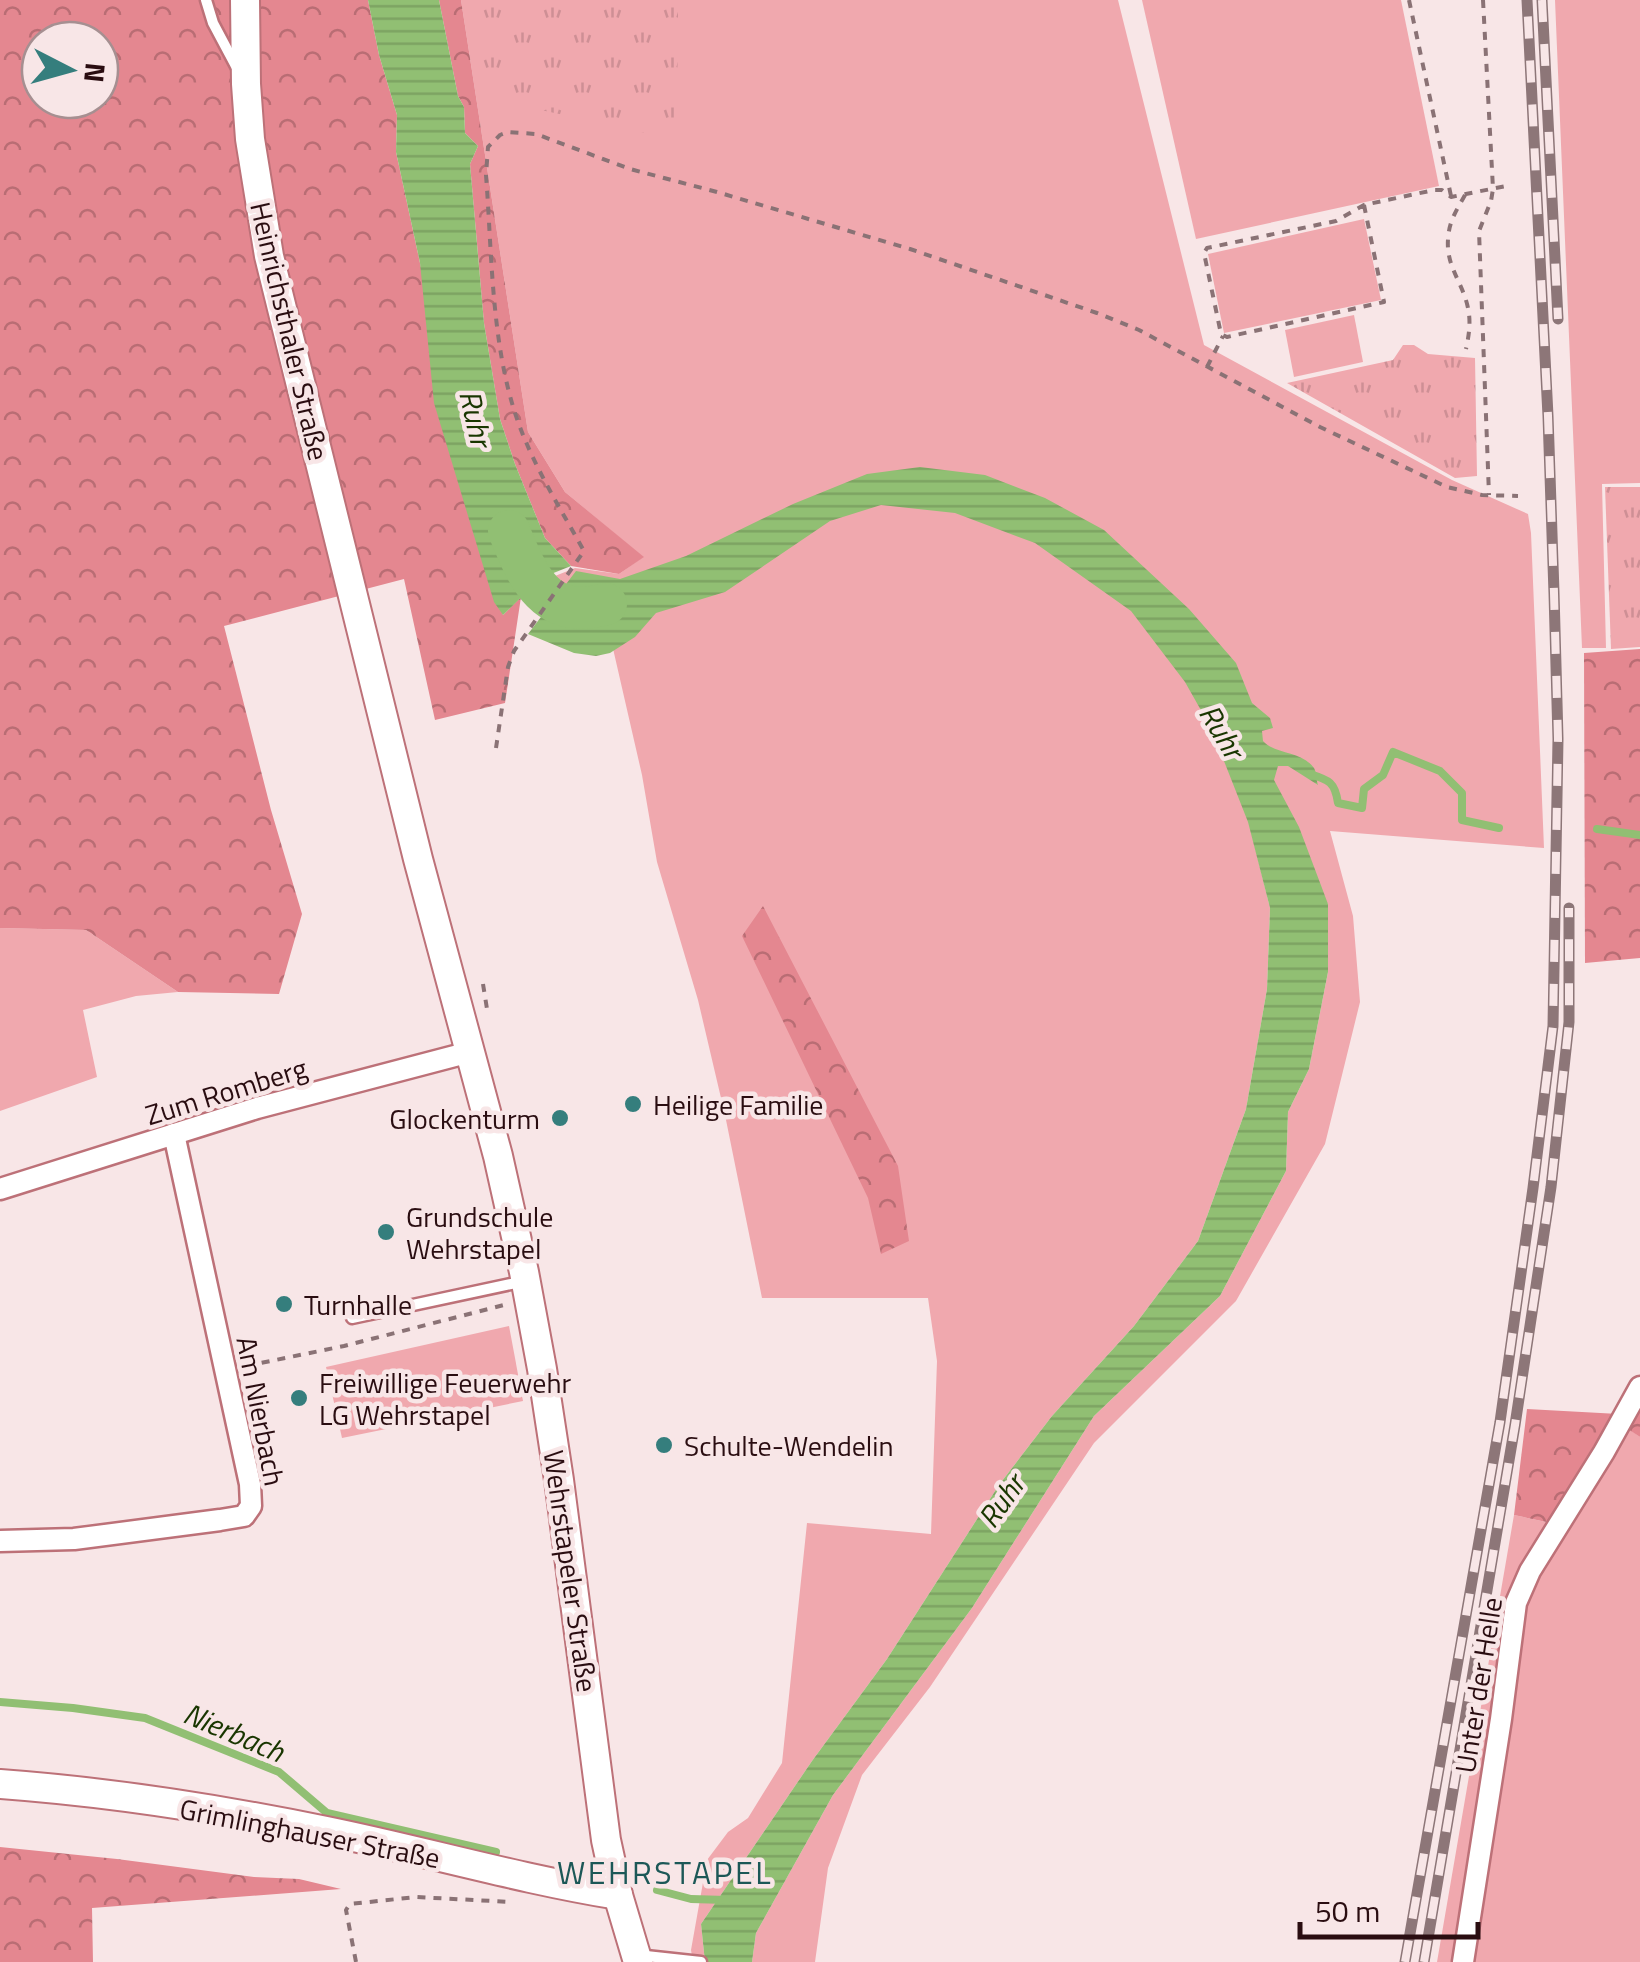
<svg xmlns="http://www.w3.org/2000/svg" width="1640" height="1962" font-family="'Titillium Web',sans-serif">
<defs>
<pattern id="forest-crowns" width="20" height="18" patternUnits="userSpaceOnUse" patternTransform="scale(2.5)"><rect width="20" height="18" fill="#e48790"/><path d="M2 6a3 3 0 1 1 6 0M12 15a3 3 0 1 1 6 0" fill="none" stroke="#b96d74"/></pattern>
<pattern id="park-tufts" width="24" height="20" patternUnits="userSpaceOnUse" patternTransform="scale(2.5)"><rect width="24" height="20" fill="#f0a8ae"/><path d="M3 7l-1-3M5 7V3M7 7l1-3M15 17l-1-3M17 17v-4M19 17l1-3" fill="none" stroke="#ce8f95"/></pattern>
<pattern id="water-rules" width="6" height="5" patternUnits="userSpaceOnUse" patternTransform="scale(2.5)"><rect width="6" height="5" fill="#91bf73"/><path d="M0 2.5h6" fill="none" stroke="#7da362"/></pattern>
</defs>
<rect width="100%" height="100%" fill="#f8e6e7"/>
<g fill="#f0a8ae">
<path d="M461,0H1118L1204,345L1452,480L1528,514L1531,533L1544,848L1330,831L1353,916L1360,1002L1325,1144L1236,1301L1094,1443L930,1687L862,1775L828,1868L815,1962H752L756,1933L833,1795L972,1608L1094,1416L1220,1296L1286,1171L1288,1112L1309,1069L1328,972V904L1249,823L1270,908L1267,989L1246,1109L1198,1241L1134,1326L1052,1416L999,1485L887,1659L812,1761L701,1924L705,1962H693L691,1950L707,1860L728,1832L748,1818L782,1763L807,1523L931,1534L937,1361L928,1298H762L725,1115L698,1000L657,862L642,775L603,605L545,580L575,568L619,574L643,557L565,492L528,432Z"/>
<path d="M1142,0H1401L1439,186L1196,239Z"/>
<path d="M1555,0H1640V483L1602,484L1606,648H1582Z"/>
<path d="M1364,219L1381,300L1224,333L1208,254Z"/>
<path d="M1354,315L1363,362L1294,377L1285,330Z"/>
<path d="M0,928L86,930L178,992L136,996L83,1010L97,1077L0,1111Z"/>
<path d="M509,1326L523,1401L342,1438L326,1367Z"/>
<path d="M1629,1429L1640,1437V1962H1466L1524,1593L1600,1468Z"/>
<path d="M1514,1515L1551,1523L1515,1580L1459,1962H1437Z"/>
</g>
<g fill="url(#forest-crowns)" fill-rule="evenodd">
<path d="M0,0H368L379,55L397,115L396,152L420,263L503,615L521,597L505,703L435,720L404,579L224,626L271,810L302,914L279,994L178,992L86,930L0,928ZM40,40H100V100H40Z"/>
<path d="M439,0H461L528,432L565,492L644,557L619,574L571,566L545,538L515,464L500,419L484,323L470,164L478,146L465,133L464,107L458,96Z"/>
<path d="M1640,649V958L1585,963L1584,653Z"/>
<path d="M763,906L898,1166L909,1241L881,1254L868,1198L742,936Z"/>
<path d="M1527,1409L1637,1415L1640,1411V1437L1628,1429L1600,1468L1551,1523L1514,1515Z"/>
<path d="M0,1847L117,1859L254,1877L299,1879L341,1889L92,1908L93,1962H0Z"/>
</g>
<g fill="url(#park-tufts)">
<path d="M468,0H678V58L673,139L482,97Z"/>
<path d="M1403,345H1414L1428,354L1475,358L1477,476L1455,478L1287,383L1393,360Z"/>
<path d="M1605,487H1640V647L1611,649Z"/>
</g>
<g fill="url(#water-rules)">
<path d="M368,0H439L458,96L464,107L465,133L478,146L470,164L484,323L500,419L515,464L545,538L571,566L541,578L503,615L494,602L434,403L420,263L396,152L397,115L379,55Z"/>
<path d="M920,467L985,475L1045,498L1104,530L1189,609L1236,663L1252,703L1270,718L1273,728L1262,731L1263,741C1276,755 1301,750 1314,768C1317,773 1316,779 1318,785L1288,766H1278L1274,780L1299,827L1328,904V972L1309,1069L1288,1112L1286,1171L1220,1296L1094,1416L972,1608L833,1795L756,1933L752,1962H705L701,1924L812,1761L887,1659L999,1485L1052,1416L1134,1326L1198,1241L1246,1109L1267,989L1270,908L1248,822L1211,728L1185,682L1131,611L1035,543L955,513L881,505L830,521L725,592L656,613L635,637L610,653L596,656L574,653L528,634L576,571L620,579L686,556L793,504L867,474Z"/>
</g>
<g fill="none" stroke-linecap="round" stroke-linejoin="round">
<g stroke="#91bf73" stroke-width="8">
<path d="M1310,774C1329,780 1335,782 1338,803L1362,808L1364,789L1383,775L1393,752L1440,771L1462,793V820L1499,828"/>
<path d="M1597,829L1640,835"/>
<path d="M0,1702L73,1708L145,1718L279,1772L327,1813L496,1852"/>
<path d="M657,1890L691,1899L726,1900"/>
</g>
<path stroke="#91bf73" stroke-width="42" d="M509,531C528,578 546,621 606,604"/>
<defs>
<g id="lane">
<path d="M206,0L213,23L238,70"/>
<path d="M352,1318L525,1281"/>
<path d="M637,1955L701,1962"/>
</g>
<g id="street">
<path d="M0,1189L257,1108L470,1052"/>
<path d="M0,1541L74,1539L220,1520L244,1516L251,1506L250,1484L174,1134"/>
<path d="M1463,1962L1501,1719L1516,1603L1530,1571L1604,1452L1640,1387"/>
</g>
<g id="secondary">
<path d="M245,0L246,84L250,139L269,256L418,859L498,1156L524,1272L542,1369L559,1480L606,1840L618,1895L638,1962"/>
<path d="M0,1784C109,1792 219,1809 326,1831C424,1851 519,1879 618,1895"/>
</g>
</defs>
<use href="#lane" stroke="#bd7178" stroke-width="15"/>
<use href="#street" stroke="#bd7178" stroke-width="25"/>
<use href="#secondary" stroke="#bd7178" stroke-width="32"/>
<g stroke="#8a7275" stroke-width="4" stroke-dasharray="8 8" stroke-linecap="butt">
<path d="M1409,0L1451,196"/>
<path d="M1483,0L1493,189L1491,201L1479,231L1489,495"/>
<path d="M1465,195C1459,206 1451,218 1449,231C1443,265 1462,279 1468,308C1471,322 1469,335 1466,349"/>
<path d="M1364,205L1384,302L1227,337L1221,334L1204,253L1207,248L1336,221L1364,205L1434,190H1442L1451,197L1506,186"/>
<path d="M1207,367L1223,336"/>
<path d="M496,748L508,667L514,651L584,551C559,506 531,462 515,413C491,338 492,253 486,175L488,147L500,135L508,132L536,134L630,169L717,192L910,249L1097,313L1139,330L1320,427L1447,487L1482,495L1518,496"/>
<path d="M483,984L487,1009"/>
<path d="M246,1366L344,1346L504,1305"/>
<path d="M356,1962L346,1910L350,1904L416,1897L512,1902"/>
</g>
<use href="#lane" stroke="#fff" stroke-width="10"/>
<use href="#street" stroke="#fff" stroke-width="20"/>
<use href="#secondary" stroke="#fff" stroke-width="28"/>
<defs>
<g id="rail">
<path d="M1542,0L1558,319"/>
<path d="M1405,1962L1500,1422L1533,1188L1553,1026L1558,739L1554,593L1548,416L1527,0"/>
<path d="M1424,1962L1515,1425L1551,1187L1569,1022V908"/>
</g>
</defs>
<use href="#rail" stroke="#8d7678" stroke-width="11"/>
<use href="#rail" stroke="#f8e6e7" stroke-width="8" stroke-dasharray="22" stroke-linecap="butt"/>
</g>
<g fill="#357e7d" stroke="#f8e6e7" stroke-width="4">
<circle cx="633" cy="1104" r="10"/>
<circle cx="560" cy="1118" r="10"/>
<circle cx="386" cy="1232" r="10"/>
<circle cx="284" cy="1304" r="10"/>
<circle cx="299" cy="1398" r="10"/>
<circle cx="664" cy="1445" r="10"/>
</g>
<g text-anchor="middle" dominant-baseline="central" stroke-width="9" stroke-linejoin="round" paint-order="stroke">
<g font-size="28" fill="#2a0d11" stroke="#f8e6e7">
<text transform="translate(290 331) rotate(77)">Heinrichsthaler Straße</text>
<text transform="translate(226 1091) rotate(-17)">Zum Romberg</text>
<text transform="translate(261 1411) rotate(79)">Am Nierbach</text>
<text transform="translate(571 1571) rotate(82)">Wehrstapeler Straße</text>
<text transform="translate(1478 1685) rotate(-81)">Unter der Helle</text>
<text transform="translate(310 1833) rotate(11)">Grimlinghauser Straße</text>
</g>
<g font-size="28" fill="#2a0d11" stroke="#f8e6e7" text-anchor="start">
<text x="653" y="1104">Heilige Familie</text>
<text x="540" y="1118" text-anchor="end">Glockenturm</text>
<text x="406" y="1216">Grundschule<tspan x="406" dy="32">Wehrstapel</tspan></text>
<text x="304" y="1304">Turnhalle</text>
<text x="319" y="1382">Freiwillige Feuerwehr<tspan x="319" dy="32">LG Wehrstapel</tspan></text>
<text x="684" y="1445">Schulte-Wendelin</text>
</g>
<g font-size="30" font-style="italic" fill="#193600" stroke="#f8e6e7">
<text transform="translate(476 418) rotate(77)">Ruhr</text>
<text transform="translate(1222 731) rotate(59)">Ruhr</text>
<text transform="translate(1001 1501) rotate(-55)">Ruhr</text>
<text transform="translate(234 1732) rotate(23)">Nierbach</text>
</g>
<g font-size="32" letter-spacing="2.5" fill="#1c5857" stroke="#f8e6e7">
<text x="665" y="1872">WEHRSTAPEL</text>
</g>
</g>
<g transform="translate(70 70) rotate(96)"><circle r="48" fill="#f8e6e7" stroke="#a68f91" stroke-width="2.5"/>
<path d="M0-8L18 38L0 25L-18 38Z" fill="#357e7d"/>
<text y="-15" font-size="28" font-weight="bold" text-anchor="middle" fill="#2a0d11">N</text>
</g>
<path d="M1300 1922v15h178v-15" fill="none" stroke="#2a0d11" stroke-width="5"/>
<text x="1315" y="1922" font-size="30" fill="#2a0d11" stroke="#f8e6e7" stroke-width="8" paint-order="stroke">50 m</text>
</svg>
